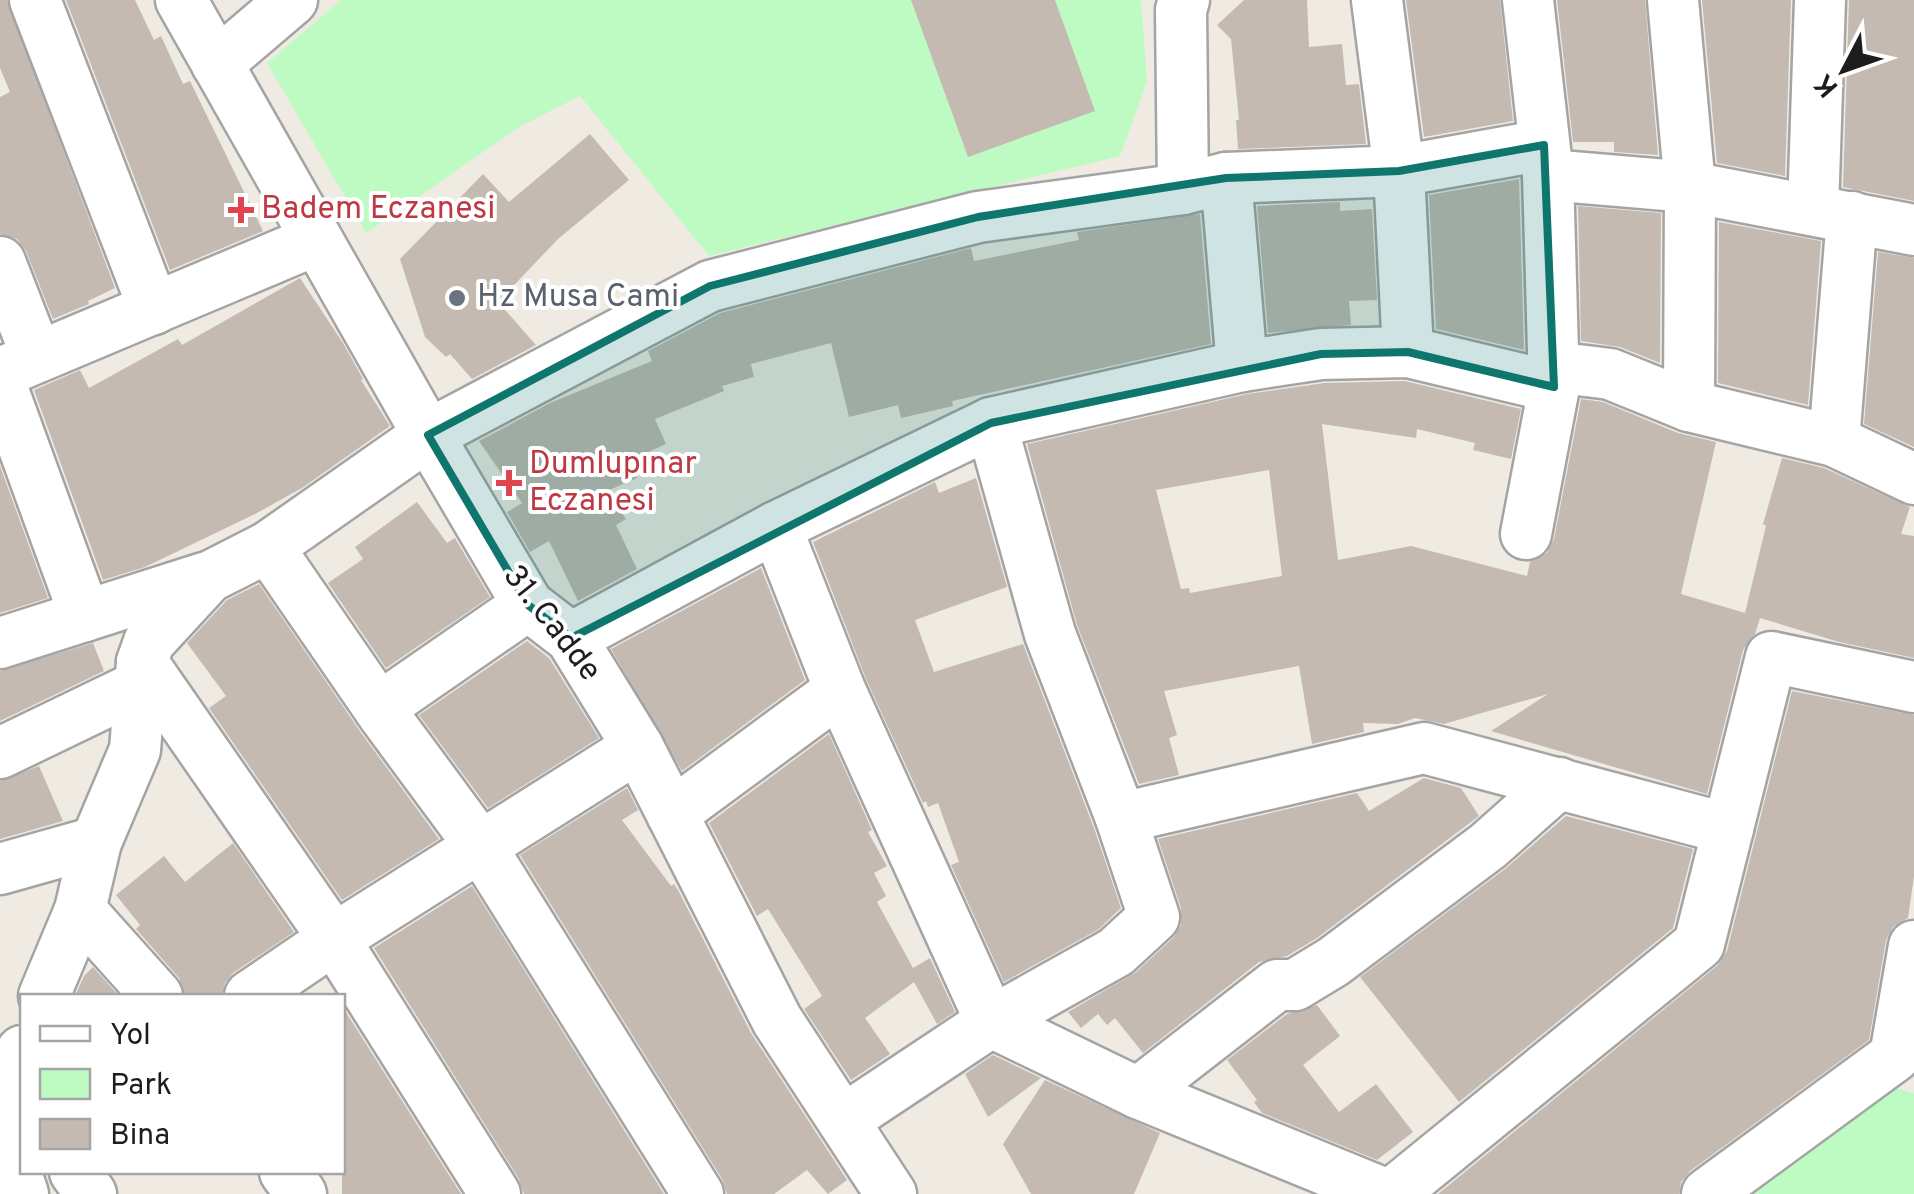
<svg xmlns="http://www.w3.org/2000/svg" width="1914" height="1194" font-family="Overpass,sans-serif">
<rect width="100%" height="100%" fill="#efebe3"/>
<g fill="#befbc2">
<path d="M341,0H1141L1147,82L1120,156L709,256L580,96L521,126L366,233L267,63Z"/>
<path d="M1890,1087L1914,1093V1194H1741Z"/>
</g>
<g fill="#c4bab2" fill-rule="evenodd">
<path d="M0,0H7L115,288L88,301L89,304L53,319L26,251L17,239L0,234V97L10,92L0,68Z"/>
<path d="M66,0H135L154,40L161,36L183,84L190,81L263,231L170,270Z"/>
<path d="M911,0H1055L1095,111L968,157Z"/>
<path d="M1244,0H1307L1309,47L1342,44L1346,85L1359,84L1366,144L1238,149L1236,120H1239L1231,39L1217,25Z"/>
<path d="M1406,0H1500L1513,121L1424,137Z"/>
<path d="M1557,0H1645L1658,155L1614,152V142H1573Z"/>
<path d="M1702,0H1791L1785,176L1717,163Z"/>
<path d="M1849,0H1914V201L1843,187Z"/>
<path d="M590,134L629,180L558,239L498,302L536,345L472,379L450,354L446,357L425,337L400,259L483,174L509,202Z"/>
<path d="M1519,179L1524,350L1436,329L1429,195Z"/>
<path d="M1340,202V211L1372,209L1377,300L1349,301L1351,325L1268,333L1257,206Z"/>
<path d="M1578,206L1661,213L1660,363L1620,347L1581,341Z"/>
<path d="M1200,214L1211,344L952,401L953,406L901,418L898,405L849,417L831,343L751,364L754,377L722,386L724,391L655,419L666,444L630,460L637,478L607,491L626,519L616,525L637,569L578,601L549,541L530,552L507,512L522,503L479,441L550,403L652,361L648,351L720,313L971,248L974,261L1079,240L1077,232Z"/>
<path d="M1719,222L1821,241L1808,405L1718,383Z"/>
<path d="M1878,252L1914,258V447L1864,424Z"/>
<path d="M300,278L343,343L363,379L361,380L390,426L302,488L255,514L145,567L103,580L34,390L80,370L89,388L178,339L182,345Z"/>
<path d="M1405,381L1521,409L1511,459L1473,450L1475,443L1417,429L1416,438L1322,424L1338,560L1411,546L1527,576L1530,562L1547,553L1554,539L1581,399L1603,402L1678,433L1716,442L1681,594L1745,613L1766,526L1763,524L1782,458L1824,468L1910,507L1901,534L1914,536V658L1839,642L1760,618L1755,634L1743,650L1707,794L1491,731L1548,694L1444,724L1415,718L1398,724L1363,723L1364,732L1312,744L1299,666L1164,691L1177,735L1169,738L1179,775L1139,784L1077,625L1027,444L1247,394L1324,383ZM1269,470L1282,576L1190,593L1189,588L1181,589L1156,490Z"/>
<path d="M0,466L48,598L0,613Z"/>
<path d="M976,478L1007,587L915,620L934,672L1023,644L1094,828L1121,908L1099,929L1004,982L951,865L959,862L938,803L928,807L926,801L923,803L866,679L813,542L935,482L939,493Z"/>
<path d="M417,502L447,543L455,538L490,597L386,668L328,583L363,559L355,547Z"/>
<path d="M761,568L805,680L682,771L611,649Z"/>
<path d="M259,584L362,734L439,839L342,900L209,708L226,696L187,643L227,600Z"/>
<path d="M527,641L549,658L599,738L488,808L419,715Z"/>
<path d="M93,643L104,671L0,721V671Z"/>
<path d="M1792,691L1914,715V876L1908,918L1893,927L1886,940L1869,1040L1690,1171L1681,1182L1679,1194H1438L1718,965L1727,951Z"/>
<path d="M829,734L872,830L868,832L887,866L874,873L886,896L877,902L913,968L930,958L955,1012L937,1024L914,982L865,1018L890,1054L851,1080L804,1009L822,996L768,909L757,916L709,823Z"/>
<path d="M39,766L63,821L0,839V781Z"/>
<path d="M1424,778L1461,788L1479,816L1317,938L1287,956L1259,962L1143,1053L1115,1018L1107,1025L1098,1014L1081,1028L1068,1012L1135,973L1173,938L1181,925V908L1158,839L1357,793L1369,811Z"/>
<path d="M627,788L638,810L622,820L671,886L674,884L678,890L751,1033L847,1180L828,1194L807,1170L774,1194H727L722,1179L520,855Z"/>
<path d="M1566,816L1693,849L1673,928L1459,1102L1360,977L1505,869Z"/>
<path d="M233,843L294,932L233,973L225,983L222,996H185L179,978L136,929L140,925L116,895L164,856L185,882Z"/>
<path d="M472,886L664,1194H524L519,1179L374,948Z"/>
<path d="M93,967L119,996H75L84,976Z"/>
<path d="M1317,1005L1340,1036L1303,1065L1339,1112L1376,1084L1413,1132L1377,1160L1262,1113L1254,1102L1257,1100L1227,1060L1287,1014Z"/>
<path d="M342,1006L461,1194H342Z"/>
<path d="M993,1055L1041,1078L988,1117L965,1074Z"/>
<path d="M1045,1080L1160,1133L1134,1194H1031L1003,1144Z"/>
</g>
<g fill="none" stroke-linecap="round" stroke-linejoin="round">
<defs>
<g id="minor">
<path d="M35,0L154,309"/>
<path d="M181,0L428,435L528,605L571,638L638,747L777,1020L891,1194"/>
<path d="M1377,0L1399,171L1408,352"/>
<path d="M1673,0L1690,187L1689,406"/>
<path d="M217,64L292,0"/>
<path d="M1548,175L1690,187L1914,230"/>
<path d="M1226,178L1242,366L1321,354L1408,352L1554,387"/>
<path d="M1183,189L1181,10L1184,0"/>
<path d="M1813,210L1820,0"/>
<path d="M0,262L37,357"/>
<path d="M1554,367L1610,374L1689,406L1834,441L1914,479"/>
<path d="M0,373L316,240"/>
<path d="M0,382L85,616"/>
<path d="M1834,441L1852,217"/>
<path d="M776,527L840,690L991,1022L1116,952L1154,917L1121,818L1050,634L991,423"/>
<path d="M1526,534L1554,387L1548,175L1528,0"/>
<path d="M268,547L385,717L481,847L698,1194"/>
<path d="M571,638L776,527L991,423L1242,366"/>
<path d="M0,643L204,578"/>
<path d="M142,662L334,939L495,1194"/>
<path d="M379,708L528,605"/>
<path d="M0,753L141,685"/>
<path d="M672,814L840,690"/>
<path d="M1121,818L1424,748L1728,829"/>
<path d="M0,869L96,842"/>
<path d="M80,910L157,996"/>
<path d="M44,996L80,910L96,842L135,750L142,662L149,642L209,577L268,547L428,435L710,286L978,217L1183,189L1226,178L1399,171L1544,145"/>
<path d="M250,996L334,939L638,747"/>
<path d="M1138,1093L1277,985H1295L1333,962L1488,846L1559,783"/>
<path d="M0,1115L22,1051"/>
<path d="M845,1119L991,1022L1138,1093L1385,1194"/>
<path d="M0,1124L23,1194"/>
<path d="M75,1172L91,1194"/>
<path d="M285,1172L301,1194"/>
<path d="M1392,1194L1699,944L1771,657L1914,687"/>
<path d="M1707,1194L1895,1056L1914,946"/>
</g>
</defs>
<use href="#minor" stroke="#a4a4a4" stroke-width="55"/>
<use href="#minor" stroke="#fff" stroke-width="50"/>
</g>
<path fill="#0f766e" fill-opacity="0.2" stroke="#0f766e" stroke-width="8" stroke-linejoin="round" d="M1544,145L1554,387L1408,352L1321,354L991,423L571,638L528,605L428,435L710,286L978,217L1226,178L1399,171Z"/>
<g fill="#e0444e" stroke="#fff" stroke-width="4">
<path d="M236 195h10v10h10v10h-10v10h-10v-10h-10v-10h10z"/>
<path d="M504 468h10v10h10v10h-10v10h-10v-10h-10v-10h10z"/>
</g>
<circle fill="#6b7280" stroke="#fff" stroke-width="4" cx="457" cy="298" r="10"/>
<g text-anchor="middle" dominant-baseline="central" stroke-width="8" stroke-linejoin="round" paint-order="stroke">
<g font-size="32" fill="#be3a42" stroke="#fff" text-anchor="start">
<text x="261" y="210">Badem Eczanesi</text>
<text x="529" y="465">Dumlupınar<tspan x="529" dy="37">Eczanesi</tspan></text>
</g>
<g font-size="32" fill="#5b616d" stroke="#fff" text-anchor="start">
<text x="477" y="298">Hz Musa Cami</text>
</g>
<g font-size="32" fill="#1d1d1d" stroke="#fff">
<text transform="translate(551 624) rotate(52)">31. Cadde</text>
</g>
</g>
<rect x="20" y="994" width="325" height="180" fill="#ffffff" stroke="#a5a5a5" stroke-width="2.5"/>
<rect x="40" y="1026" width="50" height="15" fill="#ffffff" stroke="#a5a5a5" stroke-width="2.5"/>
<text x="110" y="1044" font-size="30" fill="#1d1d1d">Yol</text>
<rect x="40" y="1069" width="50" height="30" fill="#befbc2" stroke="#a5a5a5" stroke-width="2.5"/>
<text x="110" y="1094" font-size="30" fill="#1d1d1d">Park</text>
<rect x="40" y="1119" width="50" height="30" fill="#c4bab2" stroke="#a5a5a5" stroke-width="2.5"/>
<text x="110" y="1144" font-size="30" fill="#1d1d1d">Bina</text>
<g transform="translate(1844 70) rotate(229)" stroke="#ffffff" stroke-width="8" paint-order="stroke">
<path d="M0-8L18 38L0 25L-18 38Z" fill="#1d1d1d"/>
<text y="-15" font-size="28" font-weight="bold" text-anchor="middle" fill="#1d1d1d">K</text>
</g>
</svg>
